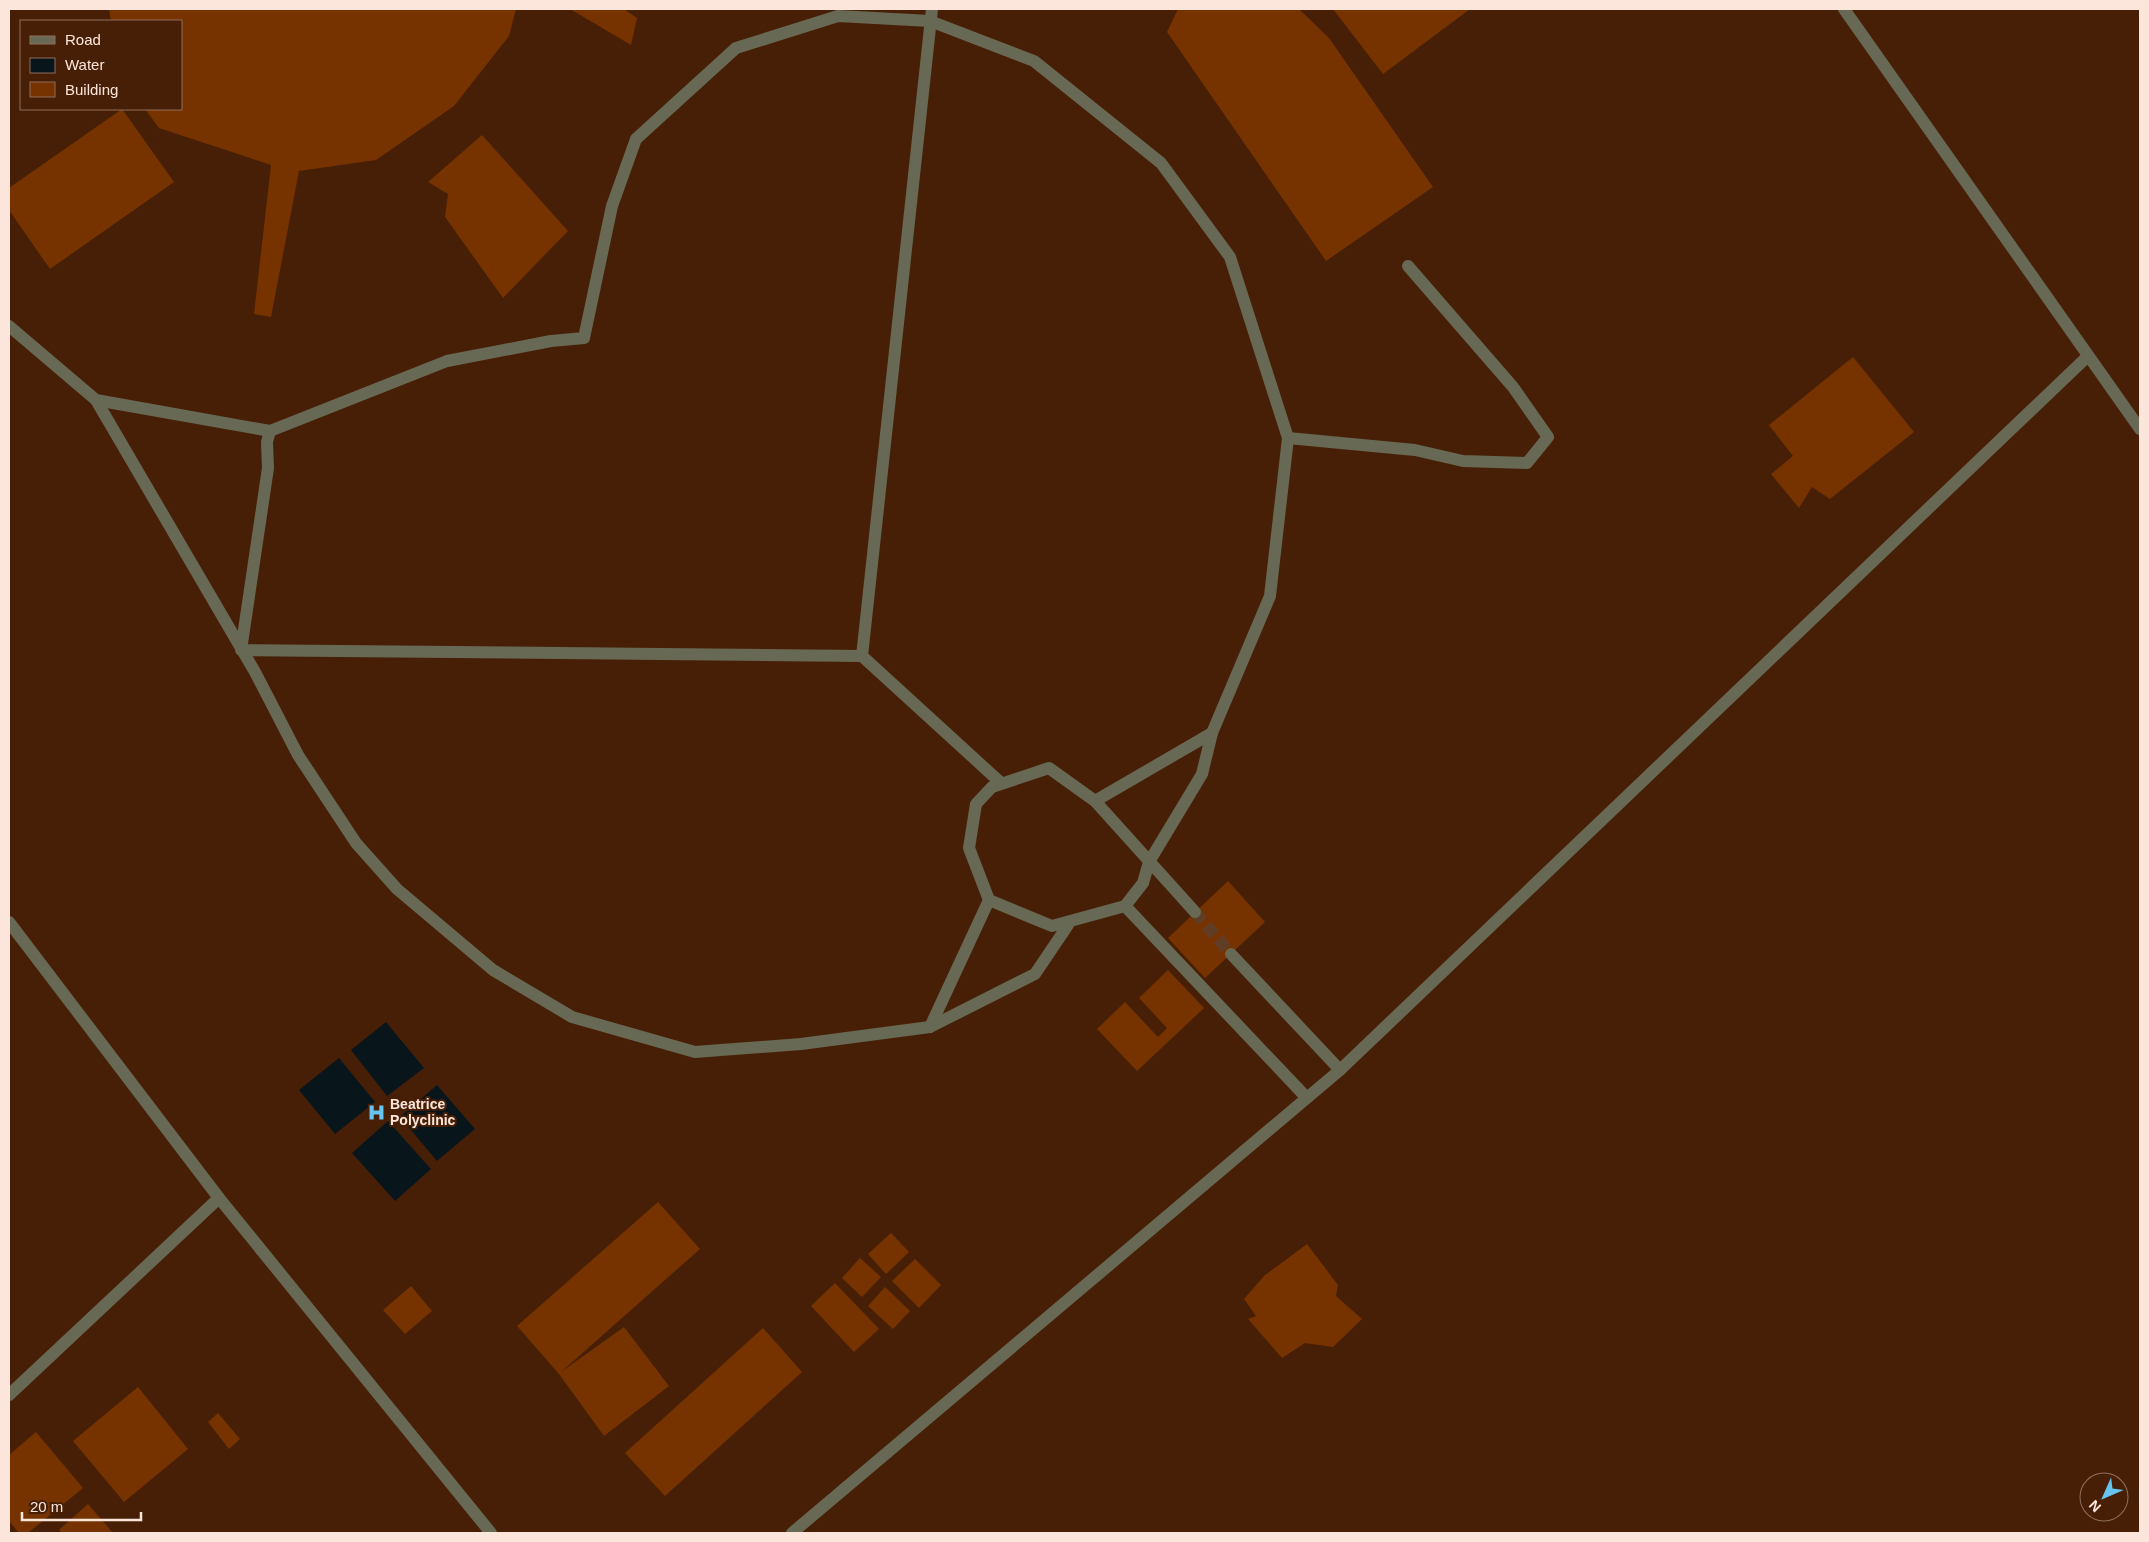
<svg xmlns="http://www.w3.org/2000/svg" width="2149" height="1542" font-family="Arial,sans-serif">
<rect width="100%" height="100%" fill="#471f06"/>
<g fill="#08151b">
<path d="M386,1022L424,1068L387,1096L351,1050Z"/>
<path d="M339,1058L375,1102L335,1134L299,1090Z"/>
<path d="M437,1085L475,1129L437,1161L400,1117Z"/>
<path d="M388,1121L431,1169L395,1201L352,1153Z"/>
</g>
<g fill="#763300">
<path d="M109,9H516L509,36L454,106L376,160L299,171L271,317L254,314L271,165L159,128L145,109H181V21H111Z"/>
<path d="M570,9H624L637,18L631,45Z"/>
<path d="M1178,9H1299L1329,38L1433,187L1326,261L1167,32Z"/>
<path d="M1333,9H1470L1383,74Z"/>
<path d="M122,109L174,182L50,269L9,210V188Z"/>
<path d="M482,135L568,231L503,298L445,217L448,194L428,182Z"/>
<path d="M1853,357L1914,432L1830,499L1812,487L1799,508L1771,474L1793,456L1769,425Z"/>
<path d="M1228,881L1265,922L1205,978L1168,938Z"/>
<path d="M1168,970L1204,1008L1137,1071L1097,1029L1125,1002L1158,1037L1167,1028L1139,998Z"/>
<path d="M658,1202L700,1249L561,1372L624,1327L669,1386L604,1436L559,1374L517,1326Z"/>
<path d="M891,1233L909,1252L886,1274L868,1254Z"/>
<path d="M1307,1244L1338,1285L1336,1296L1362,1319L1333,1347L1305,1343L1282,1358L1248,1319L1256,1316L1244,1299L1264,1276Z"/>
<path d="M860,1258L881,1277L862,1297L842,1278Z"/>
<path d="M915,1259L941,1285L919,1308L892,1281Z"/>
<path d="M835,1283L879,1329L854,1352L811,1306Z"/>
<path d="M411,1286L432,1311L405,1334L383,1310Z"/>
<path d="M885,1287L910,1311L893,1329L868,1306Z"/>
<path d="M763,1328L802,1372L665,1496L625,1453Z"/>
<path d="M138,1387L188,1449L124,1502L73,1441Z"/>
<path d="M218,1413L240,1439L229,1449L208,1422Z"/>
<path d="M36,1432L83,1488L28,1533H19L9,1521V1455Z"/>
<path d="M88,1504L113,1533H62L59,1530Z"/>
</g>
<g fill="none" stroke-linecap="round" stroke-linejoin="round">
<path stroke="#623d26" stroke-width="12" stroke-dasharray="12 6" stroke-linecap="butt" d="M1195,912L1231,954"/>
<g stroke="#686954" stroke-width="12">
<path d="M1844,9L2140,429"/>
<path d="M9,326L96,400L255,672L298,755L356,843L397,889L493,970L572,1017L695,1052L801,1044L930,1027L1035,974L1068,925L1060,926"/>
<path d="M96,400L270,431L447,361L551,341L584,338L612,206L636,139L736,48L838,16L930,21L1034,61L1161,163L1230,257L1288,438L1270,596L1212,733L1202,774L1149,862L1143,883L1125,906L1052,926L989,900L969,848L976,804L992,787L1049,768L1095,801L1195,912"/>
<path d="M270,431L267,442L268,468L241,650L862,656L1001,783"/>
<path d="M1288,438L1415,450L1463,461L1527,463L1548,437L1513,387L1408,266"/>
<path d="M862,656L932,9"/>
<path d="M1095,801L1212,733"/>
<path d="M1125,906L1306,1097"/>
<path d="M9,922L219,1198L491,1533"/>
<path d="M1231,954L1340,1070"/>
<path d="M930,1027L989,900"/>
<path d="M9,1395L219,1198"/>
<path d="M792,1533L1340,1070L2088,356"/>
</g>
</g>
<defs>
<symbol id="hospital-bare" viewBox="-9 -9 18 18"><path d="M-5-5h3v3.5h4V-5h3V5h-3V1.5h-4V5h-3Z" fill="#65c5ee" stroke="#471f06" stroke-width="2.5" paint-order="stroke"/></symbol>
</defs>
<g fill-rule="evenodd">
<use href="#hospital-bare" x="364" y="1100" width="25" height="25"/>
</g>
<g text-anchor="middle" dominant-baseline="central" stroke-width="4" stroke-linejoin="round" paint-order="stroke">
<g font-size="14" font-weight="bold" fill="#fce6db" stroke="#471f06" text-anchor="start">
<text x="390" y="1104">Beatrice<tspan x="390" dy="16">Polyclinic</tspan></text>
</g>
</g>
<rect width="2149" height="1542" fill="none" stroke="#fce6db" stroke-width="20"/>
<rect x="20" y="20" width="162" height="90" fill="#471f06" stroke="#8f6f5b"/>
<rect x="30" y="36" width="25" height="8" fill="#686954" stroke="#8f6f5b"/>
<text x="65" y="45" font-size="15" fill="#fce6db">Road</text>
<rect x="30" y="58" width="25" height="15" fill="#08151b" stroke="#8f6f5b"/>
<text x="65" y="70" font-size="15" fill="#fce6db">Water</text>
<rect x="30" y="82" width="25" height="15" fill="#763300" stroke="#8f6f5b"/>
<text x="65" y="95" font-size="15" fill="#fce6db">Building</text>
<g transform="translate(2104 1497) rotate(225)"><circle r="24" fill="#471f06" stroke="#8f6f5b"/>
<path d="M0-4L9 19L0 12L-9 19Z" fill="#65c5ee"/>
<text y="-8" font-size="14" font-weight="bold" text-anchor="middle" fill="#fce6db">N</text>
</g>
<path d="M22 1512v8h119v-8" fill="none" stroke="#fce6db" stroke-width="2.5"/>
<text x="30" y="1512" font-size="15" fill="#fce6db" stroke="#471f06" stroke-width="4" paint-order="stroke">20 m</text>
</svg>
